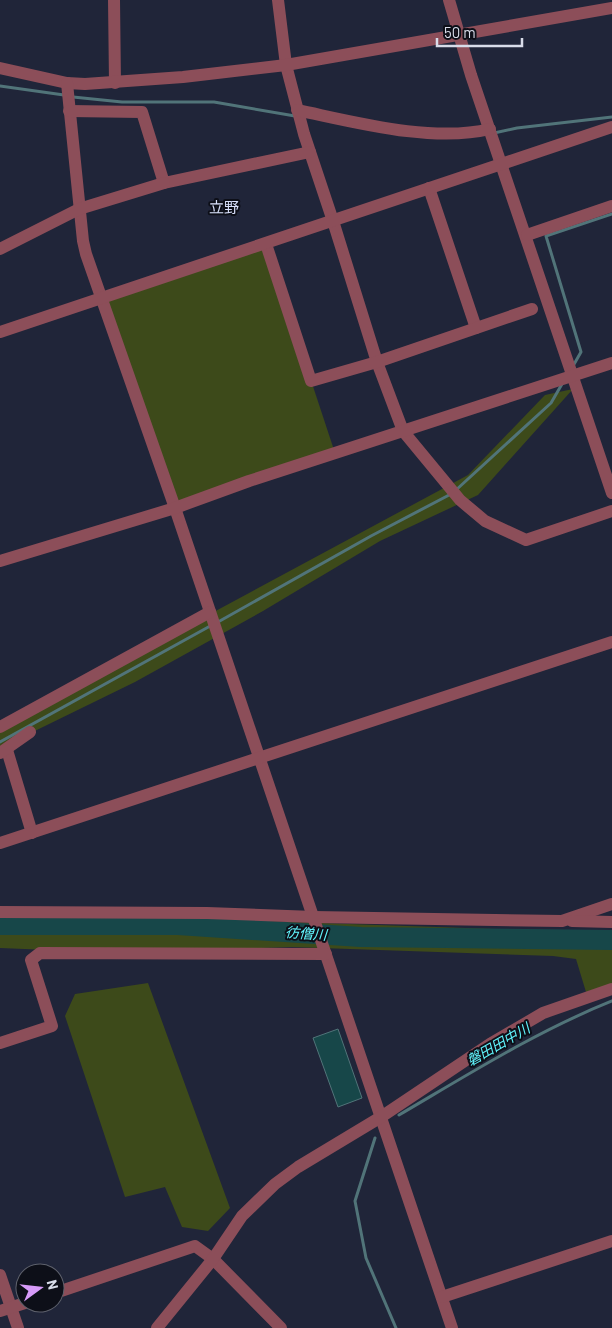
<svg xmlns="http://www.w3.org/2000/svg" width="612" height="1328" font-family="Barlow,'Noto Sans JP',sans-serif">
<rect width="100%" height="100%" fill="#202539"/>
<g fill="#3d4a1a">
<path d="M266,244L335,453L175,508L103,299Z"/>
<path d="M573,389L478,495L380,541L263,611L135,682L0,748V727L468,475L545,395Z"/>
<path d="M0,912L524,930H612V985L586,992L576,959L553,956L292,947L123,953L0,948Z"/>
<path d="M148,983L230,1208L208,1231L182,1227L165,1187L125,1197L65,1016L75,994Z"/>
</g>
<path fill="#174749" stroke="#517479" d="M338,1029L362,1098L338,1107L313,1038Z"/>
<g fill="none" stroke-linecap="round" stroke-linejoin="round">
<g stroke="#517479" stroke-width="3">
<path d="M0,86L64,95"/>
<path d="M73,97L122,102H214L295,116"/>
<path d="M494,133L517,128L612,117"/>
<path d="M573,366L581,352L546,236L612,214"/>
<path d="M456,490L551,403L562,384"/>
<path d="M218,622L371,536L451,494"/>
<path d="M0,742L212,625"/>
<path d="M399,1115C469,1074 537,1031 612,1001"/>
<path d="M375,1138L355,1201L366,1258L396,1328"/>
</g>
<path stroke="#174749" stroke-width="20" d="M0,925H178L361,937L612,940"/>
<g stroke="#8c4e59" stroke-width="12">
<path d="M114,0L115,83"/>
<path d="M278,0L286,65L304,134L333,221L377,362L403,431L460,500L485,521L526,540L612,511"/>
<path d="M449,0L471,75L612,493"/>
<path d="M0,68L67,83L85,84L183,77L286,65L612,8"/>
<path d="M67,83L83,241L86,254L175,508L452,1328"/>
<path d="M297,110C355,122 432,143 490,129"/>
<path d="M69,111L142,112L164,183L310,152"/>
<path d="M429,188L476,328"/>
<path d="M527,235L612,206"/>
<path d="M266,244L311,381L377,362L532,309"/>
<path d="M0,249L79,209L164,183"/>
<path d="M0,332L612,127"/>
<path d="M0,561L175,508L249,481L612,363"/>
<path d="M0,727L210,612"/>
<path d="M7,750L32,833"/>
<path d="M0,753L30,732"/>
<path d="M0,843L612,642"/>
<path d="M0,912L207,913L314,917L562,921L612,904"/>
<path d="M572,921L612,922"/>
<path d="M0,1043L52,1026L31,960L40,953L326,954"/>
<path d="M0,1275L18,1328"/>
<path d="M55,1293L195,1246L213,1259L281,1328"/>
<path d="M442,1297L612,1241"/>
<path d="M0,1311L25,1303"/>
<path d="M157,1328L213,1259L242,1216L275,1184L298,1167L381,1117L490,1044L543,1013L612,989"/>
</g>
</g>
<g text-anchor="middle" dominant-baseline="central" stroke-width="4" stroke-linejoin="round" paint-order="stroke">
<g font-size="14" font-style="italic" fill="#61f6fe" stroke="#0d0f18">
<text transform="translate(306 933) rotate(4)">彷僧川</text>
<text transform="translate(498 1044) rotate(-30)">磐田田中川</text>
</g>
<g font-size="15" fill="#d9e1fc" stroke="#0d0f18">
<text x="224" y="207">立野</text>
</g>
</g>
<g transform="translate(40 1288) rotate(75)"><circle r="24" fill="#0d0f18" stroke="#5e616c"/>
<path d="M0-4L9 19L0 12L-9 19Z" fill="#d79bf9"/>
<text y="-8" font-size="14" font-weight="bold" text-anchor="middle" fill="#d8dce9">N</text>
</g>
<path d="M437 38v8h85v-8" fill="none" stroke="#d8dce9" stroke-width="2.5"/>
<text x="444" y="38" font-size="15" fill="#d8dce9" stroke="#0d0f18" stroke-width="4" paint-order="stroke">50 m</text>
</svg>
